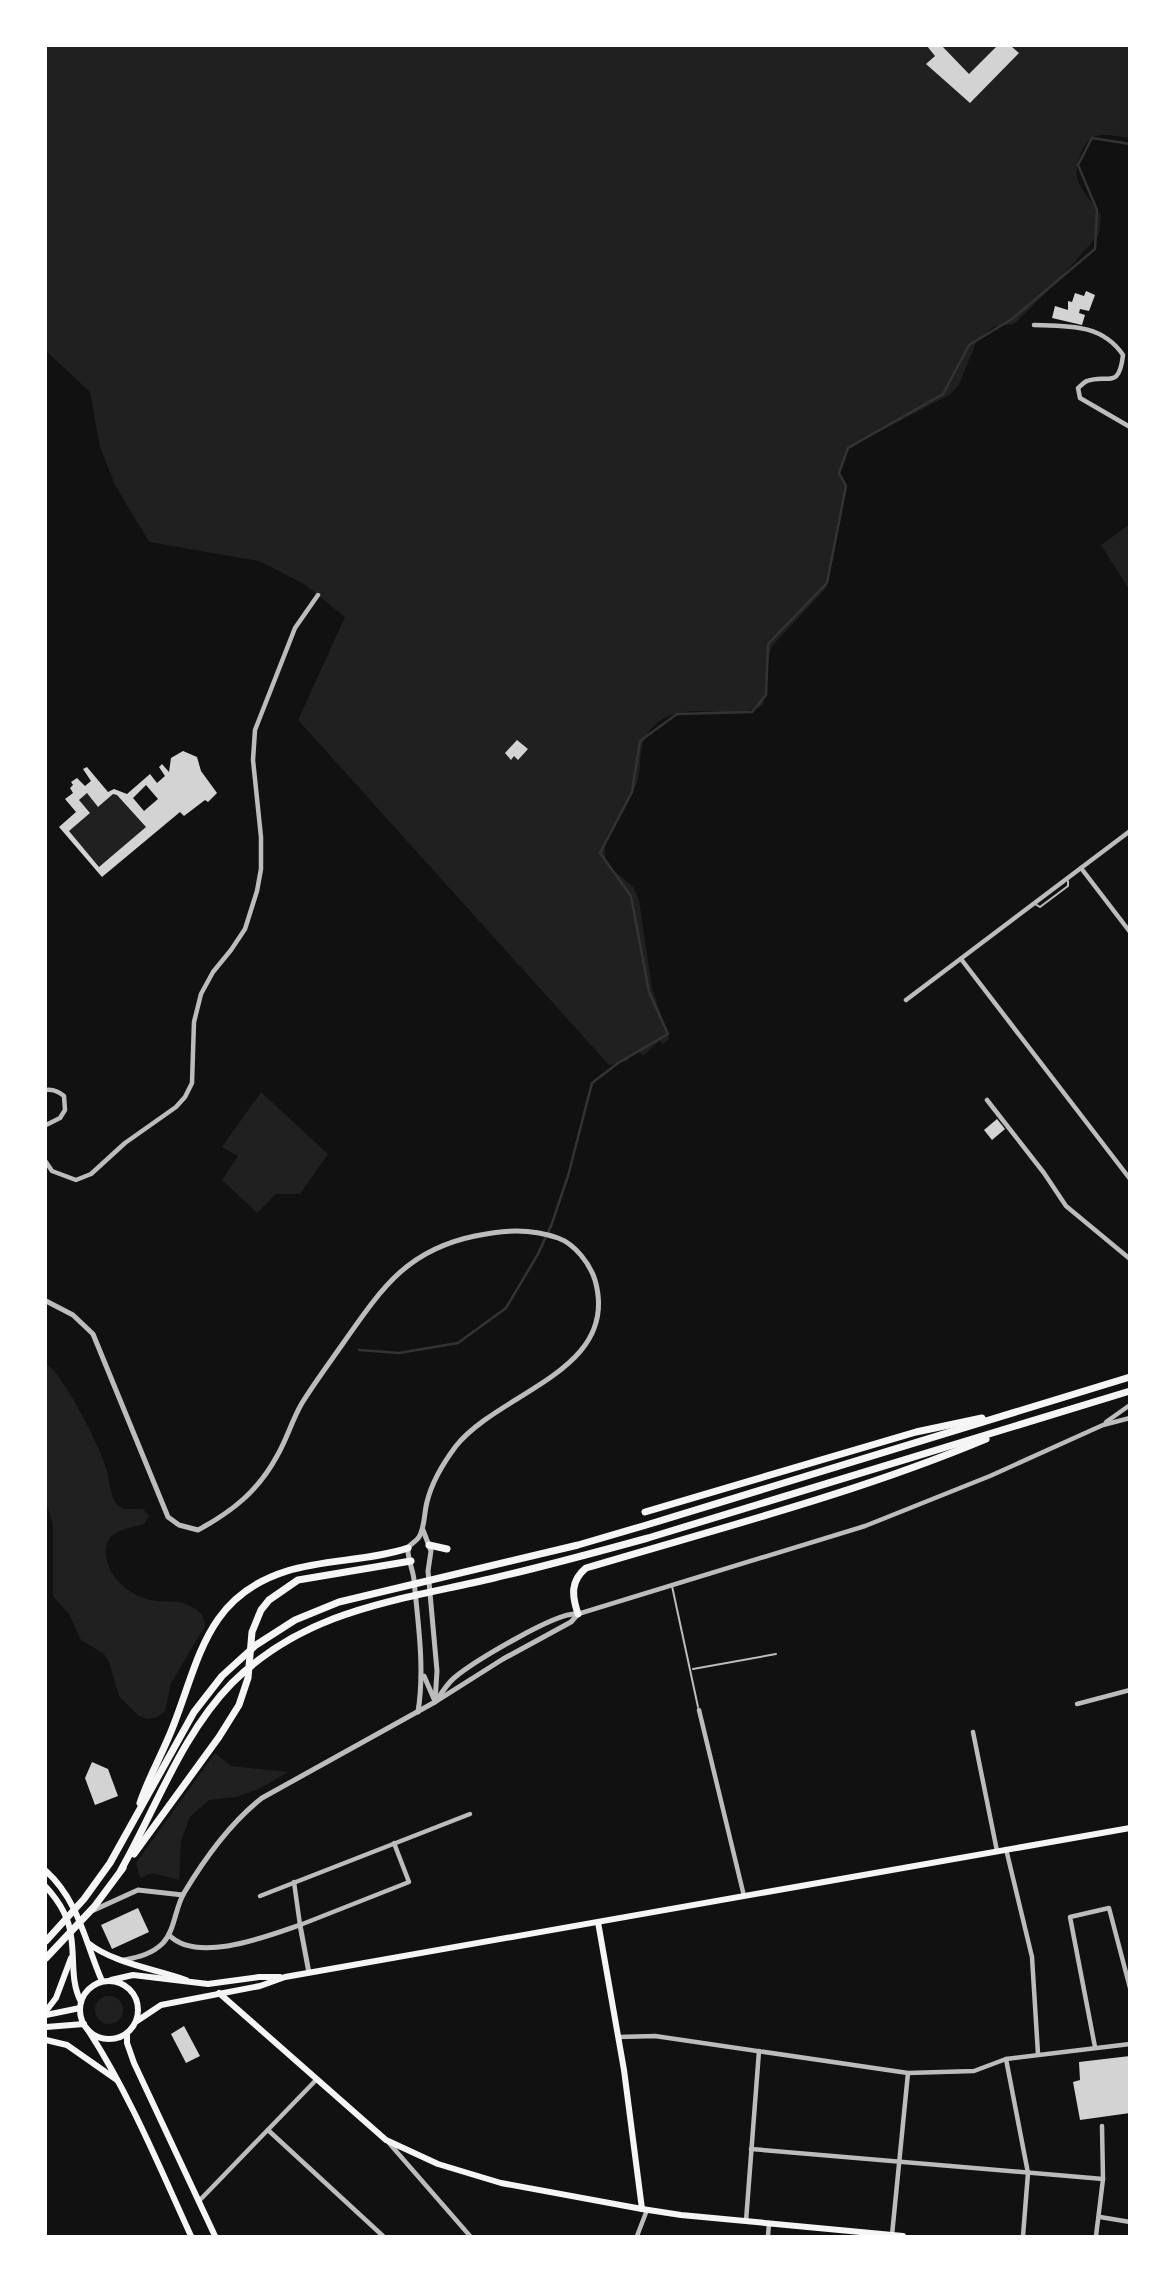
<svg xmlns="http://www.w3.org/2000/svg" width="1175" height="2282" font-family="'PT Sans',sans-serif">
<rect width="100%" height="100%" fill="#111"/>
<g fill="#202020">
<path d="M46,46H1129V138C1105,135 1090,128 1080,156C1077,166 1075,173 1079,183C1084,194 1094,205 1101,215L1099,234L1059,280L1014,324L993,327L977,340L959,385L951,394L848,448L839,473L846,486L826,588L772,646C765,665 768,686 763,705C730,726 677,692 648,733C637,748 643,769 636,785C629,800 606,833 605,847C605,853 606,858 606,864L633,887L639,900L652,988L669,1039L663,1044L659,1041L643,1056L637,1050L627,1061L609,1065L298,720L345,617L304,584L259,561L149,542L115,485L100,447L90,392L46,351Z"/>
<path d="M1129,525V589L1101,545Z"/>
<path d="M87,793L98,807L113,794L117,795L146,827L99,867L69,831L90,813L79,800Z"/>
<path d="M261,1092L328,1154L300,1194H276L257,1213L222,1180L238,1156L222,1147Z"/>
<path d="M46,1364C62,1372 101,1448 106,1468C110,1481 109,1493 117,1505L124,1509H143L149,1516L144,1524C127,1529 104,1530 106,1554C108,1580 133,1599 158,1601C169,1602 180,1600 190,1606C200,1611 204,1615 205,1626L171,1683L165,1711L157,1717L148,1719L139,1716L119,1696L109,1662L104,1654L81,1640L69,1614L53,1596V1525L46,1501Z"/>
<path d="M215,1753L231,1766L288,1772L259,1789L236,1797L209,1800L190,1817L181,1841L179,1880L152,1873L140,1878L136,1863Z"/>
<circle cx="109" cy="2010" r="14"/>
</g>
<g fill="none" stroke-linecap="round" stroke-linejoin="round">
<path stroke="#333" stroke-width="2.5" d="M359,1350L399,1353L458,1343L506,1308L538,1254L551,1226L568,1176L592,1083L618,1063L668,1034L649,992L631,896L600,853L632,792L640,741L677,714L752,712L766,695L768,644L827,583L846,486L839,473L848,448L943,394L969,345L1012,319L1095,249L1097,210L1078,165L1092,138L1130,144"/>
</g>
<g fill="#d3d3d3" fill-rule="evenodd">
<path d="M927,46H942L969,74L997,46H1011L1019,53L970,103L926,64L935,56Z"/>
<path d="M1086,291L1095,295L1089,311L1080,309L1079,313L1085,315L1082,325L1052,318L1055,306L1068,310V301L1072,302L1075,293L1084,296Z"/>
<path d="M517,740L528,749L518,760L514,756L511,760L505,753Z"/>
<path d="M183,751L197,757L201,771L217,793L208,802L205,800L184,816L180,812L102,877L59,827L76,812L65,799L73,793L70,788L73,785L71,782L77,778L85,786L91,781L83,769L87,767L108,792L114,789L127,794L150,774L157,783L165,776L159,767L162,764L169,772L171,758ZM146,785L158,799L144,811L133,798ZM87,793L98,807L113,794L117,795L146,827L99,867L69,831L90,813L79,800Z"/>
<path d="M997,1119L1005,1129L992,1140L984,1130Z"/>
<path d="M92,1762L108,1769L118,1796L95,1805L85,1778Z"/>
<path d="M138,1908L149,1932L112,1949L101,1925Z"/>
<path d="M184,2026L200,2056L186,2063L171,2034Z"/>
<path d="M1130,2056V2113L1080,2120L1073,2082L1080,2080L1079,2062Z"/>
</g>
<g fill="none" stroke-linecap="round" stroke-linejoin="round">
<g stroke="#bcbcbc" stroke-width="2">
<path d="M1035,904L1040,907L1068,886V881"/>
<path d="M672,1586L698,1707"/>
<path d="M693,1669L776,1654"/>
</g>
<g stroke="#bcbcbc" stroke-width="4.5">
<path d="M1034,325C1069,326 1102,324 1123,355C1119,391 1107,373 1087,381C1084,382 1081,386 1078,388L1080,398L1130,427"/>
<path d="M1081,868L1130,932"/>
<path d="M961,959L1130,1179"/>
<path d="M906,1000L1130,831"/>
<path d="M46,1090C53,1089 58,1091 64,1096L65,1110L60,1118L46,1125"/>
<path d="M987,1100L1044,1173L1066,1206L1130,1259"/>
<path d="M46,1162L52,1171L76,1180L91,1174L125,1143L176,1107L185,1097L192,1083L194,1022L201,994L213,972L231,950L245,929L257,891L261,869V837L253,760L255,730L295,628L318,595"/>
<path d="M1106,1422L1130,1405"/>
<path d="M578,1614L865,1526L990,1476L1103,1425L1130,1418"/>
<path d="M1077,1704L1130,1690"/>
<path d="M699,1710L744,1896"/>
<path d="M973,1732L997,1851"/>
<path d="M1006,1849L1032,1957L1038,2054"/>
<path d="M294,1882L300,1925L409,1882L394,1843"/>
<path d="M260,1896L470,1814"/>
<path d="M618,2037L655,2036L908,2073L974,2071L1006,2059L1130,2044"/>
<path d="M1095,2047L1070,1917L1109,1908L1130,1988"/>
<path d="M1006,2059L1028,2173L1023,2236"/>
<path d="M268,2130L383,2236"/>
<path d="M389,2143L470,2236"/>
<path d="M751,2149L1103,2179"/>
<path d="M199,2201L317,2079"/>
<path d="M1100,2217L1130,2222"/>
<path d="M746,2221L759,2051"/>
<path d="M892,2235L908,2073"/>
<path d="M637,2236L647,2210"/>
<path d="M768,2236L769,2223"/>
<path d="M1096,2236L1103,2179L1102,2126"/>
</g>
<g stroke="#bcbcbc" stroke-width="5">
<path d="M46,1301L73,1315L93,1334L168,1517L179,1525L198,1530C233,1511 258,1491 277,1456C287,1439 292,1420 302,1403C315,1382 330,1362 344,1342C382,1288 407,1250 475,1236C505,1230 529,1228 558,1238C575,1244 590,1264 595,1280C621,1371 500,1391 456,1446C444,1462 432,1481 427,1502C424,1513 425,1527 419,1537C416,1542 411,1543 408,1548C407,1558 413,1569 414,1580C418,1624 425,1668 418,1712"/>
<path d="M423,1530L431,1551L428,1571L437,1671L435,1702"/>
<path d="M424,1676L434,1699"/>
<path d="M437,1700C442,1692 447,1684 454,1678C472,1663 557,1611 578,1614"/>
<path d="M94,1910L138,1890L183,1895"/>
<path d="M169,1935C197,1964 268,1936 300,1925L309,1973"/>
<path d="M124,1960C139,1957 152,1954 163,1943C175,1930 175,1908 184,1893C205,1858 230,1823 262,1798L435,1702L503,1659L571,1622L578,1614"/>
</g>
<g stroke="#f5f5f5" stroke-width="6">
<path d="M46,1871C79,1901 85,1942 102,1981"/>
<path d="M46,1887C58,1900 69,1918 71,1936C75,1960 70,1980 81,2002"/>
<path d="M598,1922L624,2070L642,2209"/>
<path d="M88,1943C113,1963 155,1969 186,1980"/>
<path d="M111,1980L133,1975L208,1984L259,1977H280"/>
<circle cx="109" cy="2010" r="29"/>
<path d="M219,1993L386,2140L438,2164L501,2183L642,2209L681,2215L903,2236"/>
<path d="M46,2011L56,1998L71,1958"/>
<path d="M46,2015L80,2008"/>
<path d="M137,2021L161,2005L260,1986L285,1977L1130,1828"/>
<path d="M46,2027L84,2024"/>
<path d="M88,2030C130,2095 159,2166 191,2236"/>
<path d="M127,2034V2043L134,2063L215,2236"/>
<path d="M46,2040L67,2045L117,2080"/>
</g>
<g stroke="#f5f5f5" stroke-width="7">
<path d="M645,1512L916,1432L982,1418"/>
<path d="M429,1545L447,1549"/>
<path d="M578,1614C572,1596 570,1581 586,1568C720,1528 857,1493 986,1439"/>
<path d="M140,1803C149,1776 164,1751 174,1724C200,1657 207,1596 287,1571C326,1559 369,1561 408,1548"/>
<path d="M134,1854L219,1737L239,1705L248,1678L252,1632L261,1610L269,1600L298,1580L411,1561"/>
<path d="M121,1870C156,1808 182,1734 232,1683C307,1609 397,1601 494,1578C546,1566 597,1552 648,1538L1130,1391"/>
<path d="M46,1941L84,1899L110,1863L194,1712L222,1676L256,1645L295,1620L339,1602L578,1545L643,1526L1130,1377"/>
<path d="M46,1958L94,1907L123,1868"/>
</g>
</g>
<rect width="1175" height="2282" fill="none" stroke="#ffffff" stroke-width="94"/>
</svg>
